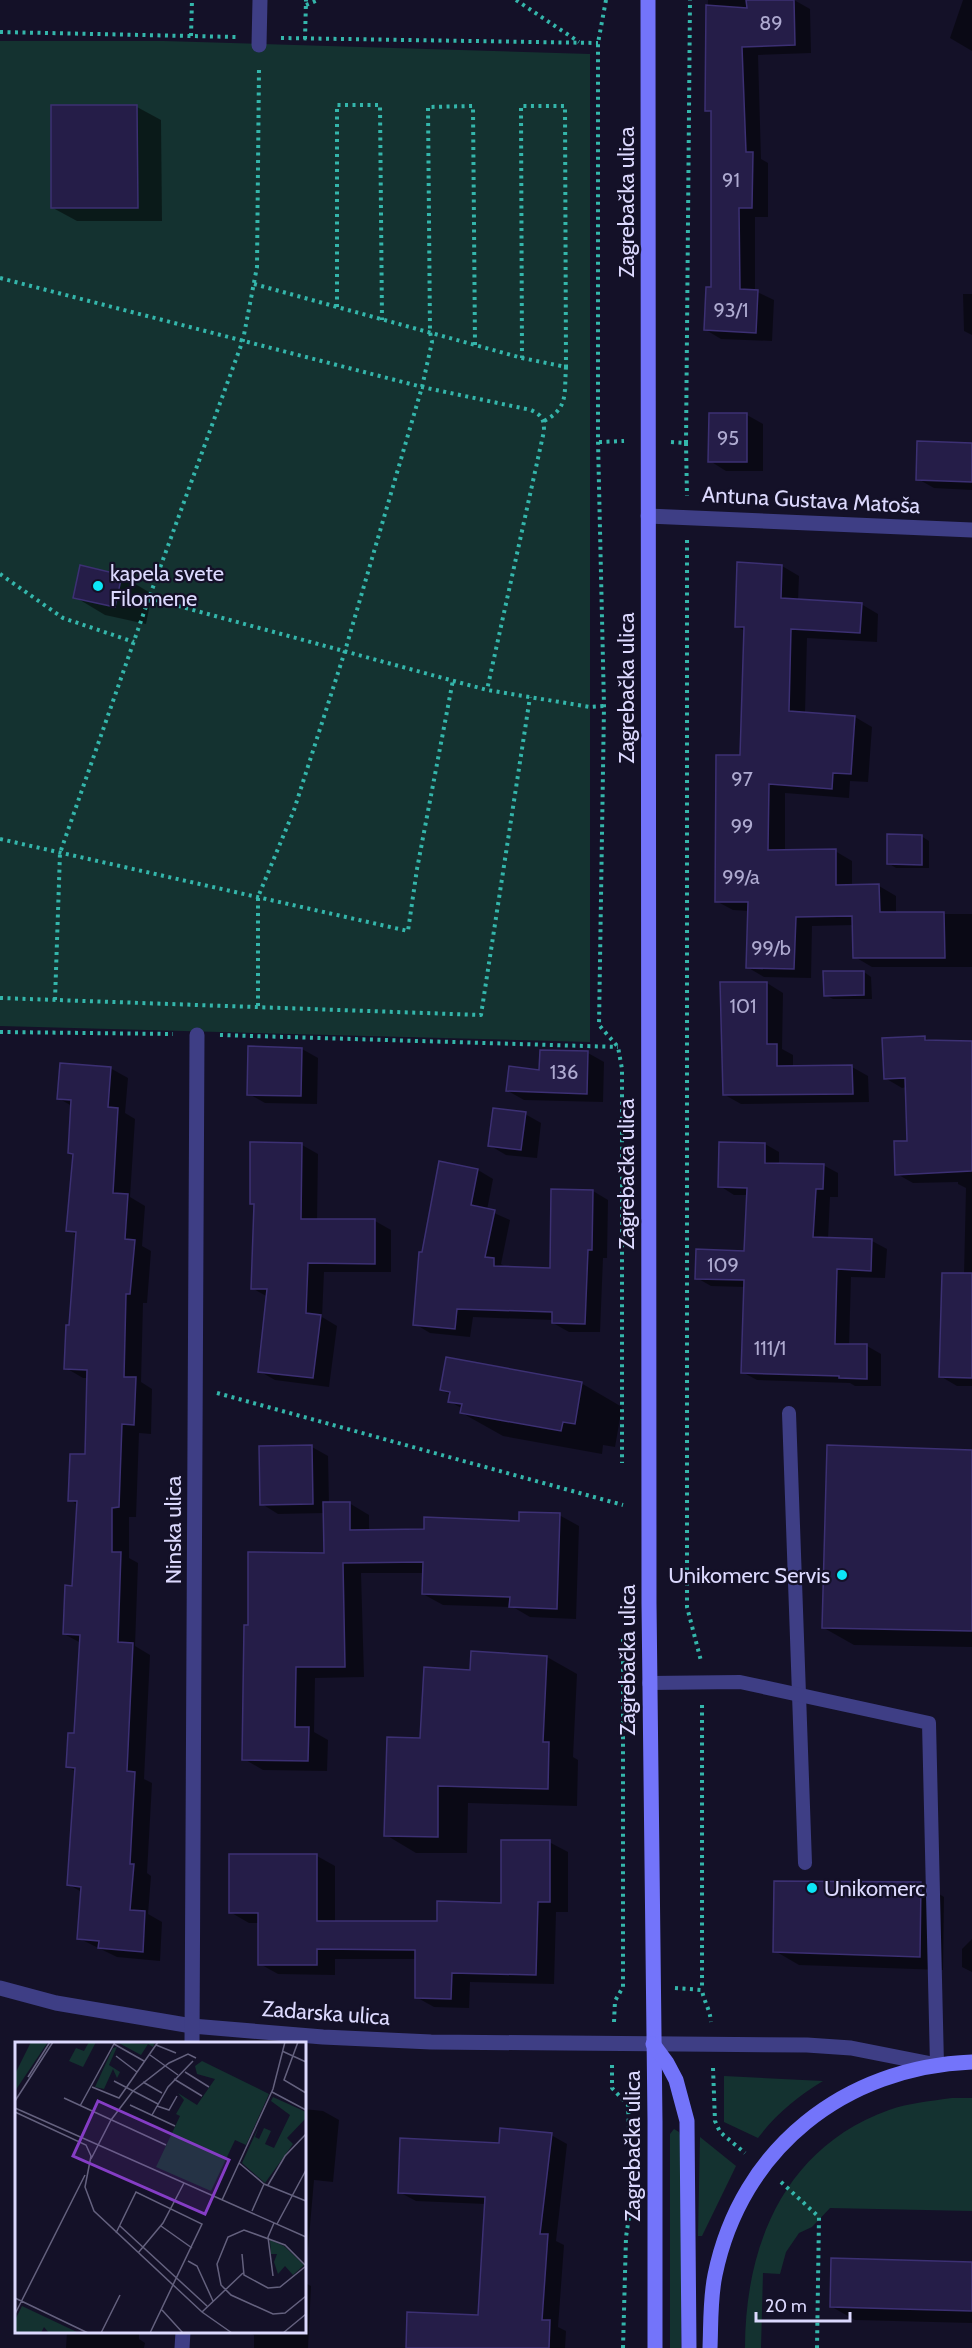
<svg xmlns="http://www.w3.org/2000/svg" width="972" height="2348" font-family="Cabin,sans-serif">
<rect width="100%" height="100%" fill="#141128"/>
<g fill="#143230">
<path d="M0,41H164L590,54V1042L0,1026Z"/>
<path d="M724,2076L823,2081C797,2097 776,2114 758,2138L724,2122Z"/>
<path d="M952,2098H972V2211L830,2208L812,2227L799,2233L786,2252L780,2274L763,2273L761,2348H745C745,2245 785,2147 889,2110C909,2103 931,2101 952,2098Z"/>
<path d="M674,2129L679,2132L681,2139V2348H670V2134Z"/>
<path d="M700,2137L736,2166L702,2236H698Z"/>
</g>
<g fill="#0007">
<path d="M708,0H794L810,9L811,53L758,55L761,159L768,163V217H755V291L774,300L772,341L721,339L706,330L712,289V113L707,110Z"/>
<path d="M963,0H972V51L950,38Z"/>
<path d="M52,107H137L161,120L162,221H77L53,208Z"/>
<path d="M963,294H972V335L964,331Z"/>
<path d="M710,414L747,415L763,424V471H726L710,461Z"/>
<path d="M972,444V490L934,488L918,479Z"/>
<path d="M739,564L782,566L799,576L798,601L861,604L878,614L877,642L807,638L805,713L855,717L872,727L868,782L850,781L849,798L785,793V852L835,851L852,861V886H879L896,896V914H972V967H872L855,957L854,925L812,926L811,978L764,977L747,967L749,911L733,910L716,901L742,756L745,631L736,626Z"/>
<path d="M82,567L122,576L152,594L146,624L105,615L75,597Z"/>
<path d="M921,836L929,841V868H896L888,863Z"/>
<path d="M864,972L871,977L872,999H833L825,995Z"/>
<path d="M767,983L783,993L782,1049L793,1055V1068L852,1067L868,1076L869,1102L741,1104L725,1095Z"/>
<path d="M925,1038L932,1042L972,1043V1386H957L940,1376L964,1275L966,1188L958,1184V1182L913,1183L897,1174L908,1143L906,1087L902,1088L885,1078Z"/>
<path d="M302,1049L318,1058L317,1104L265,1103L249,1094Z"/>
<path d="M588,1053L604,1062L603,1102L524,1100L508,1091L541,1071Z"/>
<path d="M110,1068L128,1078L125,1113L135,1119L130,1197L145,1206L142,1246L151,1251L147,1303H143L141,1382L152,1389L151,1434L139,1433L136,1517H129V1558L138,1563L135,1646L150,1655L144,1779L152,1783L147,1873L151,1876L148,1914L162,1922L160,1961L117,1957L78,1938L82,1892L69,1885L77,1772L67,1767L76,1735L81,1643L64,1634L73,1587L78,1505L70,1500L86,1456L89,1378H83L66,1368L78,1236L68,1230L75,1156L69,1153L72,1106L58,1098Z"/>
<path d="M525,1114L541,1123L537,1158L506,1155L489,1145Z"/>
<path d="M252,1144L302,1145L318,1154L317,1221H375L391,1230V1272H324L322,1317L337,1326L329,1387L275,1380L259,1371L268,1297L252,1288L256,1206L251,1203Z"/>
<path d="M765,1144L779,1152V1164L823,1165L838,1173V1197H830L828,1239L872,1241L887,1249L885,1278L851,1277L849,1346H867L881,1354V1386H855L850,1383L757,1380L742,1372L745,1287L711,1286L697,1278L745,1252L748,1195H734L720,1186Z"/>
<path d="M440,1163L478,1170L493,1179L487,1210L510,1220L501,1264L508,1268L551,1269L593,1191L608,1200L607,1258H603L600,1332H569L553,1323V1320L473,1317L470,1337L430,1333L415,1324L423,1254Z"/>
<path d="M581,1383L622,1407L615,1447L603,1445L602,1454L503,1436L462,1413L463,1409L449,1401L451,1395L441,1390Z"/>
<path d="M312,1447L328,1456L329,1504L349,1503L369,1515V1532L425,1531L520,1522L559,1515L579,1526L576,1619L530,1617L513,1607L443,1605L423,1594L424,1573H361L364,1677L315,1678L314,1732L328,1740L327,1771L263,1770L244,1759L250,1627L326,1554L325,1513L278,1514L262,1504Z"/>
<path d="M972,1451V1647L854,1645L824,1628Z"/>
<path d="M472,1653L547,1657L577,1674L573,1757L578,1760L577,1806L468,1803L467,1853H416L386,1835L421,1740L471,1671Z"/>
<path d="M549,1842L568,1852V1912H556L554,1984L470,1982L469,2008L434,2007L416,1997L417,1959H335V1975L278,1974L260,1964V1923H249L230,1912L317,1856L335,1866V1922L438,1923L503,1904Z"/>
<path d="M921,1883L944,1897L943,1970L799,1965L775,1951Z"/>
<path d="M972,1939V1972L962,1967V1949Z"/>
<path d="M304,2109L323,2111L339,2120L333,2182L314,2180L305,2283L311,2286L308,2348H254V2335L249,2332H304Z"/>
<path d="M551,2135L567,2144L556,2241L564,2245L558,2327L566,2331L565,2348H407L479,2316L486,2204L416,2201L399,2192L500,2144Z"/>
<path d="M972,2263V2323L855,2320L832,2307Z"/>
<path d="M67,2332H139V2339L145,2343L144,2348H66Z"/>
</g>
<g fill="#251d48" stroke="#3c3073" stroke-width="1.5">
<path d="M746,0H794L795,45L742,47L746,152H753L752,208H739L740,289L758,290L756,333L704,330L706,287H711V111H705L706,5L747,8Z"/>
<path d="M51,105H137L138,208H51Z"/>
<path d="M709,413H747V462H708Z"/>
<path d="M917,441L972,443V482L916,480Z"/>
<path d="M737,562L782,565L781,598L862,603L860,633L791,629L789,711L855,716L851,774L833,773L832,789L769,784L768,850L836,849V885L879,884L880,912H944L945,958H853L852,916L796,917L794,969L746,968L748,902H715L716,755H740L744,627H735Z"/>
<path d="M80,565L122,575L115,607L73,598Z"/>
<path d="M887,834L922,835V865L887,864Z"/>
<path d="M823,971H864V995L824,996Z"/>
<path d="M720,982H767V1044H777V1066L852,1065L853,1094L723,1095Z"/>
<path d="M925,1036V1040L972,1041V1171L895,1175L894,1141H907L905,1078L884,1079L882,1038Z"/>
<path d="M248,1046L302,1048L301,1096L247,1095Z"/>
<path d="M540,1050L588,1051L587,1094L506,1091L509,1066L539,1070Z"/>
<path d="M60,1063L111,1067L108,1107L118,1108L113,1193L128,1194L125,1239L135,1240L130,1294H126L124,1377H136L134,1425L122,1424L119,1507L112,1508V1552H121L118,1642L133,1643L127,1771L135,1772L130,1864H134L130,1910L145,1911L143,1952L98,1948L99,1941L77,1939L81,1887L67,1885L75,1768L66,1767L68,1733H74L80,1635L63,1634L65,1585L72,1586L77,1501H68L70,1454H85L87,1370L64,1369L66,1325H69L76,1232L66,1231L73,1154L68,1153L71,1100L57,1099Z"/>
<path d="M493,1108L526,1112L521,1150L488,1146Z"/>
<path d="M250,1142L302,1143L301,1219H375V1264L308,1263L306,1313L321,1315L313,1378L258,1372L267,1289H251L254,1204H250Z"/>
<path d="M719,1142L765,1143V1163L824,1164L823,1189H816L813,1237L872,1239L871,1271L837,1269L835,1344H867V1379L839,1378V1376L741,1373L744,1280L695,1279L696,1249L744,1251L747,1188L718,1187Z"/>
<path d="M439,1161L478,1169L471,1205L495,1210L485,1257L494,1258V1266L550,1268L551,1189L593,1190L592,1250H588L585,1324L552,1323V1312L457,1309L455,1329L413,1325L419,1252H422Z"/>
<path d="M942,1273H972V1378L939,1377Z"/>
<path d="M446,1357L582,1382L575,1424L563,1422L561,1431L460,1413L462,1404L448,1402L450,1392L440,1390Z"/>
<path d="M312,1445L313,1504L260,1505L259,1446Z"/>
<path d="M827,1445L972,1450V1631L822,1628Z"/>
<path d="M323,1502H350V1530L424,1529V1517L519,1521V1512L560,1513L557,1609L509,1607L510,1597L422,1594L423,1562L343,1563L345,1667H296L295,1727H309L308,1761L242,1760L244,1625H248V1552L324,1553Z"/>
<path d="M471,1651L547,1656L543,1742H549L548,1789L438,1786V1837L384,1836L387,1737L420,1738L424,1667L470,1670Z"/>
<path d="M501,1840H550V1902H538L536,1975L452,1973L451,1999L415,1998V1950L317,1949V1965H258V1913H229V1854H317V1921H437V1901L501,1903Z"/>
<path d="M774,1881L921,1882L920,1957L773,1952Z"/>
<path d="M500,2128L552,2133L540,2234H548L542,2320H550L549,2348H406L407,2312L478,2315L485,2197L398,2193L400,2138L499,2143Z"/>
<path d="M831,2258L972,2262V2311L830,2307Z"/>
</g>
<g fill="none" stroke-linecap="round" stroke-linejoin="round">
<g stroke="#34b6ab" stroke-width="4" stroke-dasharray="3 4.5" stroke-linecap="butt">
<path d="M516,0L579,42"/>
<path d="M606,0L598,43V442L604,706L599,1025L618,1047L622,1069V1463"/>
<path d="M306,5L318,0"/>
<path d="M0,32L237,37"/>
<path d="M191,36L192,0"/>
<path d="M281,38L598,43"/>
<path d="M305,39L306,0"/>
<path d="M0,278L422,387L531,410C542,415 544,419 544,431L487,690"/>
<path d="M254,284L522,358L566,367L565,106H521L522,358"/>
<path d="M337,307V105H380L382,320"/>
<path d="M544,421C569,408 564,393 566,367"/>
<path d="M599,442L624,441"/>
<path d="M671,442L686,443L690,0"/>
<path d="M686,443L687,496"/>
<path d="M687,540V1607L701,1661"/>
<path d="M0,574L63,618L134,642"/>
<path d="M149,598L487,690L590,707L604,706"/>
<path d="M0,839L408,931L417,869L453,680"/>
<path d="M0,998L481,1015L530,697"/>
<path d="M55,1000L60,853L149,598L243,340L257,267L259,67"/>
<path d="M258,1006V897L294,810L345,651L422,387L432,342L430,332L428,107L473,106L475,345"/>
<path d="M0,1032L173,1034"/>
<path d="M220,1035L618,1047"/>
<path d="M217,1393L623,1505"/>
<path d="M702,1705V1990"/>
<path d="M675,1988L702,1990C704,2002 710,2009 711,2022"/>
<path d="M614,2022L615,2001L623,1987V1639"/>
<path d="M612,2065V2088L628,2105L629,2129"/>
<path d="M713,2068L715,2121L720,2132L745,2153"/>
<path d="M781,2182L819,2217L817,2348"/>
<path d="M623,2348L626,2237L629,2217"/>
</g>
<g stroke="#3e3e85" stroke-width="14">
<path d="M789,1413L805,1863"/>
<path d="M649,1683L740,1682L929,1723L937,2065"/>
</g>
<path stroke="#3e3e85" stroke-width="15" d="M259,45L260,0"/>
<g stroke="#3e3e85" stroke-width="15">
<path d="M648,516L972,530"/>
<path d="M0,1988L56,2003L192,2026L323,2037L431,2042L807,2045L851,2048L937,2065"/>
<path d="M192,2044L197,1035"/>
<path d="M182,2348L183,2332"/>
</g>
<g stroke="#7374fa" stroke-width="15">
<path d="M648,0L649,1603L655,2121V2348"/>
<path d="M653,2044L667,2063L676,2080L687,2121L689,2348"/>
<path d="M710,2348C711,2324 710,2299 715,2275C741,2148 845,2067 972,2062"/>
</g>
</g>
<g fill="#0ce6f7" stroke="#141128" stroke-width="2">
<circle cx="98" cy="586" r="6"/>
<circle cx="842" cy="1575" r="6"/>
<circle cx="812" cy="1888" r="6"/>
</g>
<g text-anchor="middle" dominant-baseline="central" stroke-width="4.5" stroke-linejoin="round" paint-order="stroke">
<g font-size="20" fill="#aeaad0">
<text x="771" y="23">89</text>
<text x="731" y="180">91</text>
<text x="731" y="310">93/1</text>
<text x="728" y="438">95</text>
<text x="742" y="779">97</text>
<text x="742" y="826">99</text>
<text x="741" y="877">99/a</text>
<text x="771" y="948">99/b</text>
<text x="743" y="1006">101</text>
<text x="564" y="1072">136</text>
<text x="723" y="1265">109</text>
<text x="770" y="1348">111/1</text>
</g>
<g font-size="22" fill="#dcd9fe" stroke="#141128">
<text transform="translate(626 202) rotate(-90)">Zagrebačka ulica</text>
<text transform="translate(811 500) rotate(3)">Antuna Gustava Matoša</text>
<text transform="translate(626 688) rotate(-90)">Zagrebačka ulica</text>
<text transform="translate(626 1174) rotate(-90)">Zagrebačka ulica</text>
<text transform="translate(173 1530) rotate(-90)">Ninska ulica</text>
<text transform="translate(627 1660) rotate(-90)">Zagrebačka ulica</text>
<text transform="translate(326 2013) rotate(4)">Zadarska ulica</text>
<text transform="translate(632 2146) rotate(-90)">Zagrebačka ulica</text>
</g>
<g font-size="22" fill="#dcd9fe" stroke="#141128" text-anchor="start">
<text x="110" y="573">kapela svete<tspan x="110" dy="25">Filomene</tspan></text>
<text x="830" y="1575" text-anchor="end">Unikomerc Servis</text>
<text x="824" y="1888">Unikomerc</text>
</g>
</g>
<g transform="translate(15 2042)">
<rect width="291" height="291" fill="#141128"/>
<path d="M16,0H33L0,49V32ZM74,0H81L68,25L54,19L61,6L69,9ZM102,0L129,2L140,0L138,5L133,2L126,13ZM102,5L94,23L105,30L102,36L98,27L89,47L80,45L98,6ZM187,19L254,52L231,103L220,98L196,149L141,125L165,74L161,72L169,58L163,51L182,63L200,37L182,32L180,24ZM258,55L291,70V76L272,96L278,102L250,141L227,121L244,84L240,95L244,97L249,86L256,89L250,102L259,106L275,73L256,59ZM255,198L269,204L289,223L278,233L270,224L263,232L259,220L262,212H256ZM7,264L64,291H34L29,285L26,291H0V278Z" fill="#143230"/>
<path fill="none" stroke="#64617e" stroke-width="1.5" d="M283,0L269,38L291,51M99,2L129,19M141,3L161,11M267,9L291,20M135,13L163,33M101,14L122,30M170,30L194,45M13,35L35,0M159,37L187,54M99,39L143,62M128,40L147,51M77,45L104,56L143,0M257,50L291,68M49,56L151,103M0,59L38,0M115,63L160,84M65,64L100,0M142,64L154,68L162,54M0,66L291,195M0,70L71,103L76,114L70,145L79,169L187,270L217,291M137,73L153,45L178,19M76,117L96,78L118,49L154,21L173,12L181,16M224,121L249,142L291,159M253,143L270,114L291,92M207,158L258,47L270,0M237,169L249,142M262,182L291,128M105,184L192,264M146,184L177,206M101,191L121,150L187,182L135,291M123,211L148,181L169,141M227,212L229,233L253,246L265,245L291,224M173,219L182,224L198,259M291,224L270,203L229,188L213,195L202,222L206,243L216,253L258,272L270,271L291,254M258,234L253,195L259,181M0,256L73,291M147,268L168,291M187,270L228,231M0,272L70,133M86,291L105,253M268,291L291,272"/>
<path fill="#853dc5" fill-opacity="0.15" stroke="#853dc5" stroke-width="3" d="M83,59L214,118L190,172L58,114Z"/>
<rect width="291" height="291" fill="none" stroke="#dcd9fe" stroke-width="3"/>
</g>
<path d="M756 2312v9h94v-9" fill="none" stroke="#dcd9fe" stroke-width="3"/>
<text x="765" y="2312" font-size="18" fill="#dcd9fe" stroke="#141128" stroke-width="4.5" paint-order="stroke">20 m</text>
</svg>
